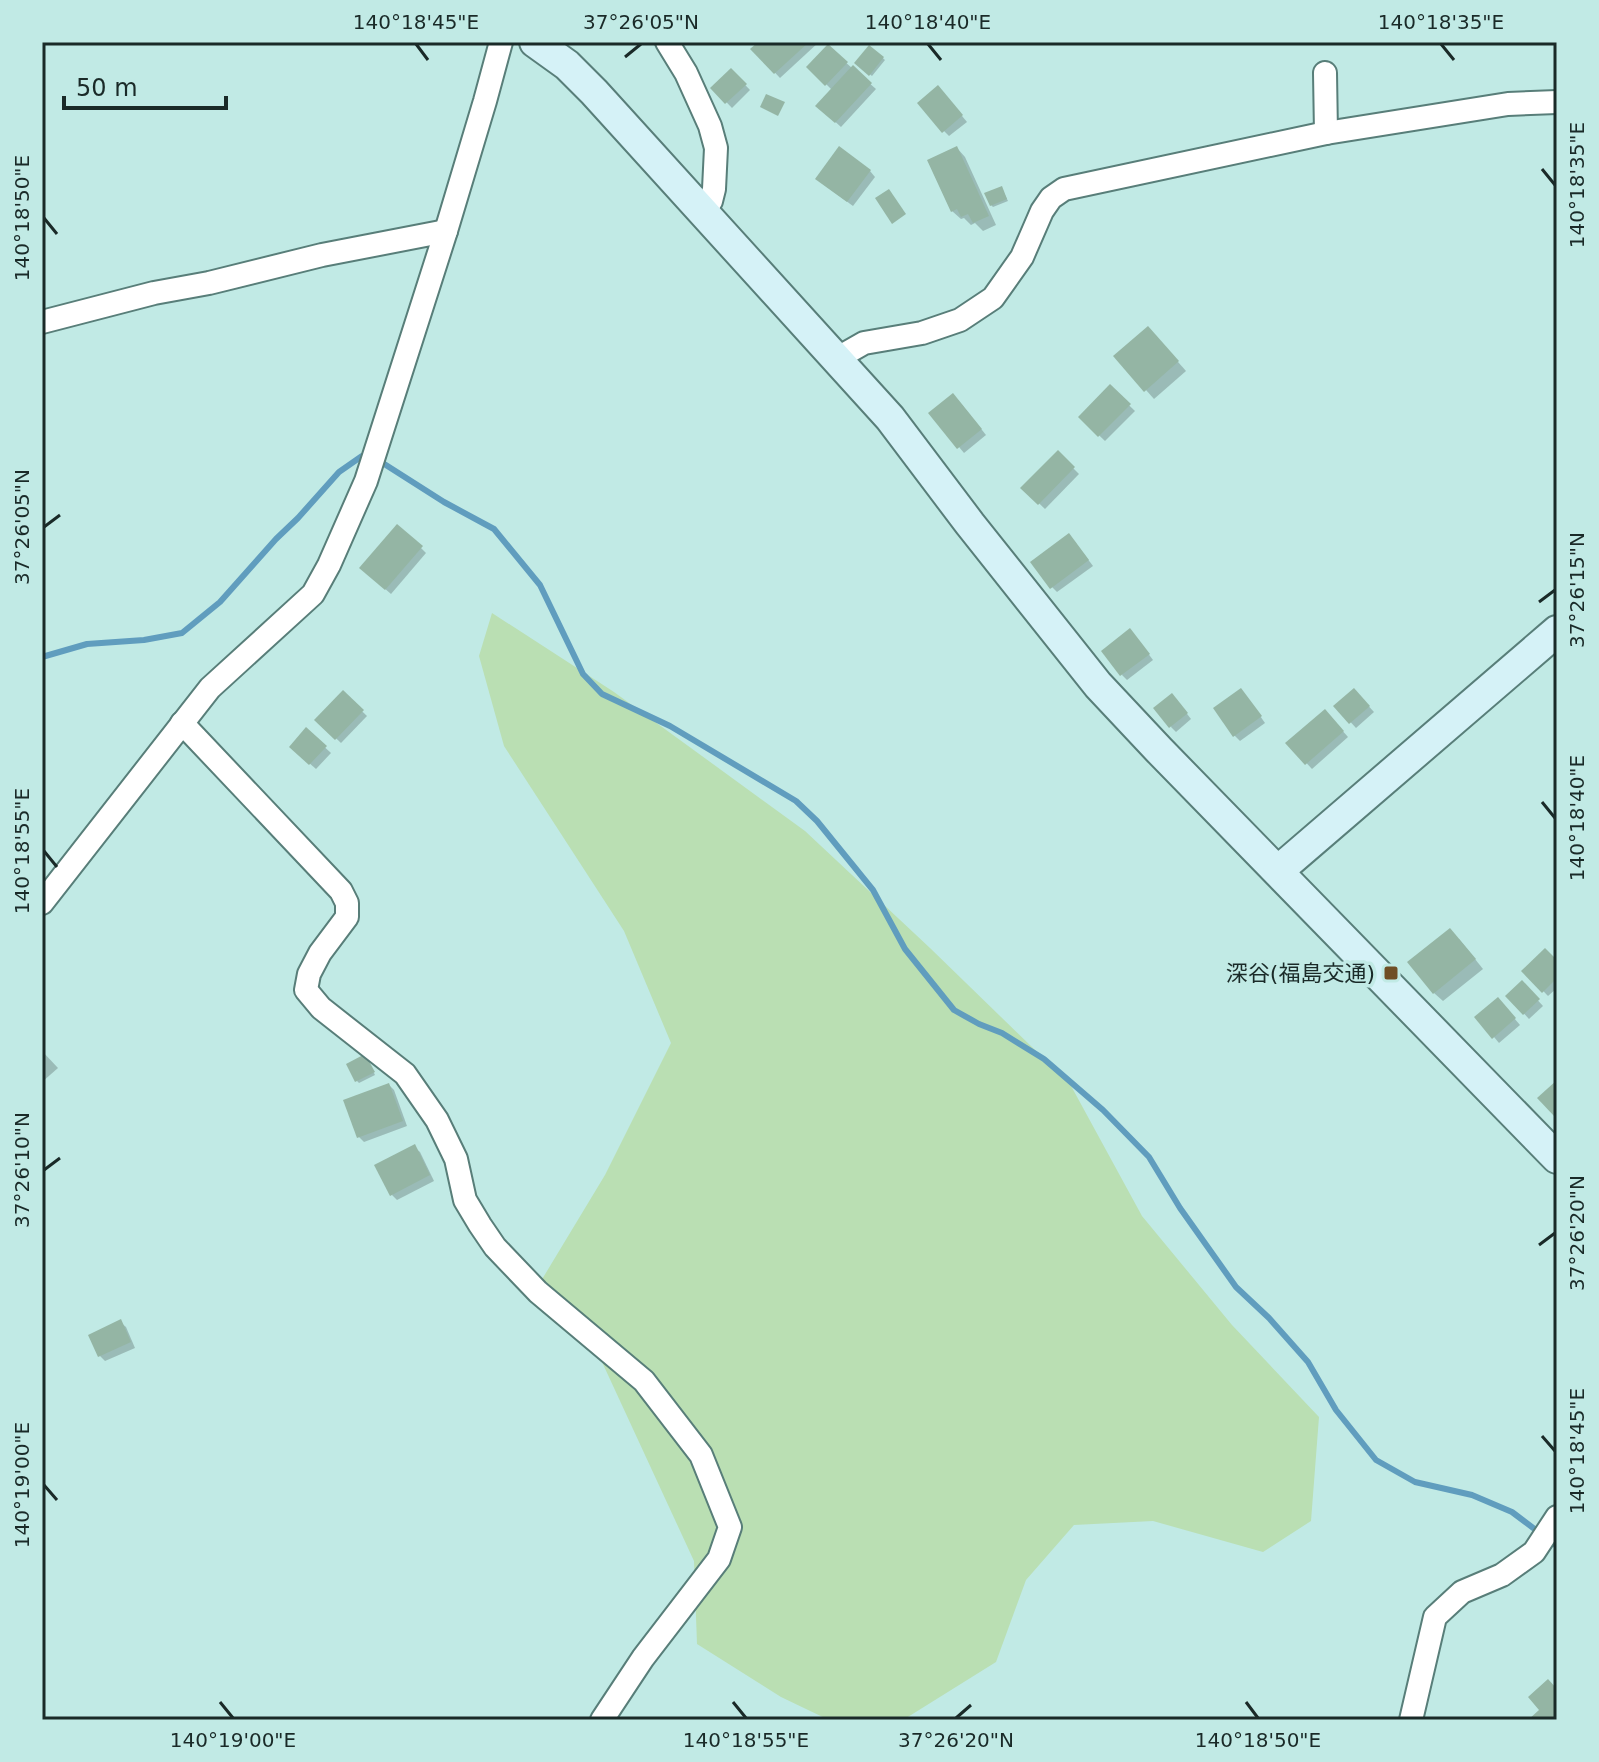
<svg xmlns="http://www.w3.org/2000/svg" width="1599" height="1762" font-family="'DejaVu Sans','Noto Sans JP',sans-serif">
<rect width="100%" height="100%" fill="#c1eae5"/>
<path fill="#badfb3" d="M492,613L614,692L805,831L930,948L1070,1084L1142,1216L1232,1325L1319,1417L1311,1521L1263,1552L1153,1521L1074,1525L1026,1580L996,1662L903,1720H829L781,1697L697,1644L694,1561L596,1349L541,1281L605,1175L671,1043L624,931L504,746L479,656Z"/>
<g fill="#0003">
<path d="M761,42H819L780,78L753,49Z"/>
<path d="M828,47L876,89L841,127L818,106L832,90L809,67Z"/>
<path d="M870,47L885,60L872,76L856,63Z"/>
<path d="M731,70L750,90L732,108L713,88Z"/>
<path d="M943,93L967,122L949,136L944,131Z"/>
<path d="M957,148L965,157L996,225L983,231L975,223L971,225L964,218L961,219L952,211Z"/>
<path d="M870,171L875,177L853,206L823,184Z"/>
<path d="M1003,191L1008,201L993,207L991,205Z"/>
<path d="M1156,337L1186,371L1154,399L1146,390Z"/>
<path d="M1110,387L1135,411L1105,441L1080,417Z"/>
<path d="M958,400L986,435L964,453L931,413Z"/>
<path d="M1058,453L1079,474L1045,509L1023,488Z"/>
<path d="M1074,541L1093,566L1057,592L1052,587Z"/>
<path d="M421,548L426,553L391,594L367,573Z"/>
<path d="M1135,636L1153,660L1127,680L1122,675Z"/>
<path d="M1354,690L1374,712L1356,728L1336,706Z"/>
<path d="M343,693L367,716L341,743L317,720Z"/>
<path d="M1246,696L1265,723L1240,741L1234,735Z"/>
<path d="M1177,701L1191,719L1176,732L1171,727Z"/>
<path d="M1325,711L1348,737L1312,769L1288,743Z"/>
<path d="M306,730L331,753L316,769L291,747Z"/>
<path d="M1459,939L1483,969L1443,1001L1434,993Z"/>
<path d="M1557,962V988L1548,996L1524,971Z"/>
<path d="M1522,983L1543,1006L1529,1019L1508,996Z"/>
<path d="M1503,1005L1520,1025L1499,1043L1494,1037Z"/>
<path d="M42,1051L58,1068L42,1082Z"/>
<path d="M367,1058L375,1075L359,1083L357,1081Z"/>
<path d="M389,1085L394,1090L407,1126L364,1142L359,1137Z"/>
<path d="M414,1147L420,1152L434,1181L397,1200L392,1195Z"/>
<path d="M120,1322L126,1327L135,1348L105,1361L100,1356Z"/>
</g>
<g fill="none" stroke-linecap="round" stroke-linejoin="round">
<g stroke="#609dbe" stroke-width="6">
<path d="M378,460L444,502L494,529L540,585L583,674L602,694L670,726L796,801L817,821L873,890L905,949L954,1010L979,1024L1002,1033L1044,1059L1103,1110L1149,1157L1180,1208L1236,1287L1269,1318L1308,1362L1336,1410L1376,1460L1415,1482L1472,1495L1512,1512L1557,1546"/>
<path d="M42,657L87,644L144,640L182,633L220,602L276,539L298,518L339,472L362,456L367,457"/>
</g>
</g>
<g fill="#94b5a4">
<path d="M758,42H809L774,74L750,49Z"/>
<path d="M828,44L848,62L825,86L806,67Z"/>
<path d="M869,45L884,57L869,76L854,63Z"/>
<path d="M853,65L872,83L835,123L815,106Z"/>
<path d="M731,68L747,84L725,104L710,88Z"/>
<path d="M938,85L963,115L942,133L917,103Z"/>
<path d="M766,94L785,102L778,116L760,107Z"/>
<path d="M839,146L871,170L847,202L815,179Z"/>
<path d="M957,146L989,216L973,223L968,214L961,217L957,209L951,212L927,160Z"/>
<path d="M1002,186L1007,199L990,206L984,193Z"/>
<path d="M889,189L906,214L892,224L875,198Z"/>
<path d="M1148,326L1179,361L1144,392L1113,356Z"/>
<path d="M1110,384L1131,404L1098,437L1078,417Z"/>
<path d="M953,393L982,429L957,449L928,413Z"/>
<path d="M1058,450L1075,467L1038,505L1020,488Z"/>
<path d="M397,524L423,546L385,590L359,568Z"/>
<path d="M1069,533L1089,560L1050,589L1030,562Z"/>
<path d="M1130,628L1150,654L1120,676L1101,651Z"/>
<path d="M1241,688L1262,716L1233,737L1213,708Z"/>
<path d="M1354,688L1370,706L1349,724L1333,706Z"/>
<path d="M343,690L364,710L335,740L314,720Z"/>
<path d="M1172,693L1188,713L1169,728L1153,708Z"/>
<path d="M1325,709L1344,731L1305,765L1285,743Z"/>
<path d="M306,727L327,746L309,765L289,747Z"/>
<path d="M1450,928L1476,959L1433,994L1407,962Z"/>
<path d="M1545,948L1557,960V978L1542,993L1521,971Z"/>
<path d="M1522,980L1540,999L1523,1015L1505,996Z"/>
<path d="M1498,997L1516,1018L1492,1039L1474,1017Z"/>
<path d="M365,1054L375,1072L355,1082L346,1064Z"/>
<path d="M1557,1080V1114L1554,1116L1537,1098Z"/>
<path d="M389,1083L403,1121L357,1138L343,1100Z"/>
<path d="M415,1144L430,1175L390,1196L374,1165Z"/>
<path d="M121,1319L131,1342L98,1357L88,1335Z"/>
<path d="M1548,1679L1557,1689V1720H1528L1539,1710L1528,1697Z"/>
</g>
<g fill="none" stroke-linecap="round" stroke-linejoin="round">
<defs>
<g id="street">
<path d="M667,42L686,73L710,126L716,148L714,189L711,201L704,213"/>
<path d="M1325,73L1326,133"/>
<path d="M42,322L154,293L209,283L322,255L446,231"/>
<path d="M836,359L864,343L922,333L960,320L993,298L1022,257L1042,211L1051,198L1064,189L1326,133L1508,104L1557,102"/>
<path d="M182,723L341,891L347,903V917L320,953L309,974L306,990L321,1008L405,1074L437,1120L456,1159L465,1200L480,1225L495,1247L538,1292L644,1381L701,1455L730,1527L719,1559L643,1658L602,1720"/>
<path d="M42,903L210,688L313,594L329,565L366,481L446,231L485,101L501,42"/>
<path d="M1411,1720L1435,1617L1462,1592L1502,1575L1534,1552L1557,1517"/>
</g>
<g id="secondary">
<path d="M535,42L567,65L594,92L890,418L970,524L1098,685L1159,750L1557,1158"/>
<path d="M1278,871L1557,631"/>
</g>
</defs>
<use href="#street" stroke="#587e79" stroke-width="26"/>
<use href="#secondary" stroke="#587e79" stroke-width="34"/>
<use href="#street" stroke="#fff" stroke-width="22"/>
<use href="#secondary" stroke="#d5f2f7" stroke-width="30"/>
</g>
<path fill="none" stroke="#1a2a28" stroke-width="3" d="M416,44L428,60M928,44L941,60M1441,44L1454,60M625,57L641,44M1542,169L1555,185M44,218L57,234M44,527L60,515M1539,602L1555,590M1542,802L1555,818M44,851L57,867M44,1170L60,1158M1539,1245L1555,1233M1542,1436L1555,1451M44,1485L57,1500M220,1702L233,1718M733,1702L746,1718M1246,1702L1258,1718M956,1718L971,1705"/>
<rect fill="#6f4e25" stroke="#c1eae5" stroke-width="3" x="1383" y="965" width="16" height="16" rx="4"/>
<g text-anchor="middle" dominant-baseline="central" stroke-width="7" stroke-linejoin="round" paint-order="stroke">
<g font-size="22" fill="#1a2a28" stroke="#c1eae5" text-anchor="end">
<text x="1375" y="973">深谷(福島交通)</text>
</g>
</g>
<rect width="1599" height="1762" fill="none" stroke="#c1eae5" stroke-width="88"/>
<path d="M64 96v12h162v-12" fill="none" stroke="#1a2a28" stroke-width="4"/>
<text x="76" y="96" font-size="24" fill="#1a2a28" stroke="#c1eae5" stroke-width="6" paint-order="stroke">50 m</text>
<rect x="44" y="44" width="1511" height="1674" fill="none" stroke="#1a2a28" stroke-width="3"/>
<g font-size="20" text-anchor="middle" fill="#1a2a28">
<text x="416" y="29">140°18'45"E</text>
<text x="641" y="29">37°26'05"N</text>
<text x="928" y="29">140°18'40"E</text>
<text x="1441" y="29">140°18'35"E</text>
<text transform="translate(1577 185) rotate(-90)" y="7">140°18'35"E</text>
<text transform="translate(22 218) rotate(-90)" y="7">140°18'50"E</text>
<text transform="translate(22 527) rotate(-90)" y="7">37°26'05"N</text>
<text transform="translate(1577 590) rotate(-90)" y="7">37°26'15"N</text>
<text transform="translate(1577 818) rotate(-90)" y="7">140°18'40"E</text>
<text transform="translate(22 851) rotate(-90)" y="7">140°18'55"E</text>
<text transform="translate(22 1170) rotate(-90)" y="7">37°26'10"N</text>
<text transform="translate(1577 1233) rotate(-90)" y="7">37°26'20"N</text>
<text transform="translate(1577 1451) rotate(-90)" y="7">140°18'45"E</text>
<text transform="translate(22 1485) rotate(-90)" y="7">140°19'00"E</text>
<text x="233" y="1747">140°19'00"E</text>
<text x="746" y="1747">140°18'55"E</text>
<text x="956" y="1747">37°26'20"N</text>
<text x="1258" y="1747">140°18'50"E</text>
</g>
</svg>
